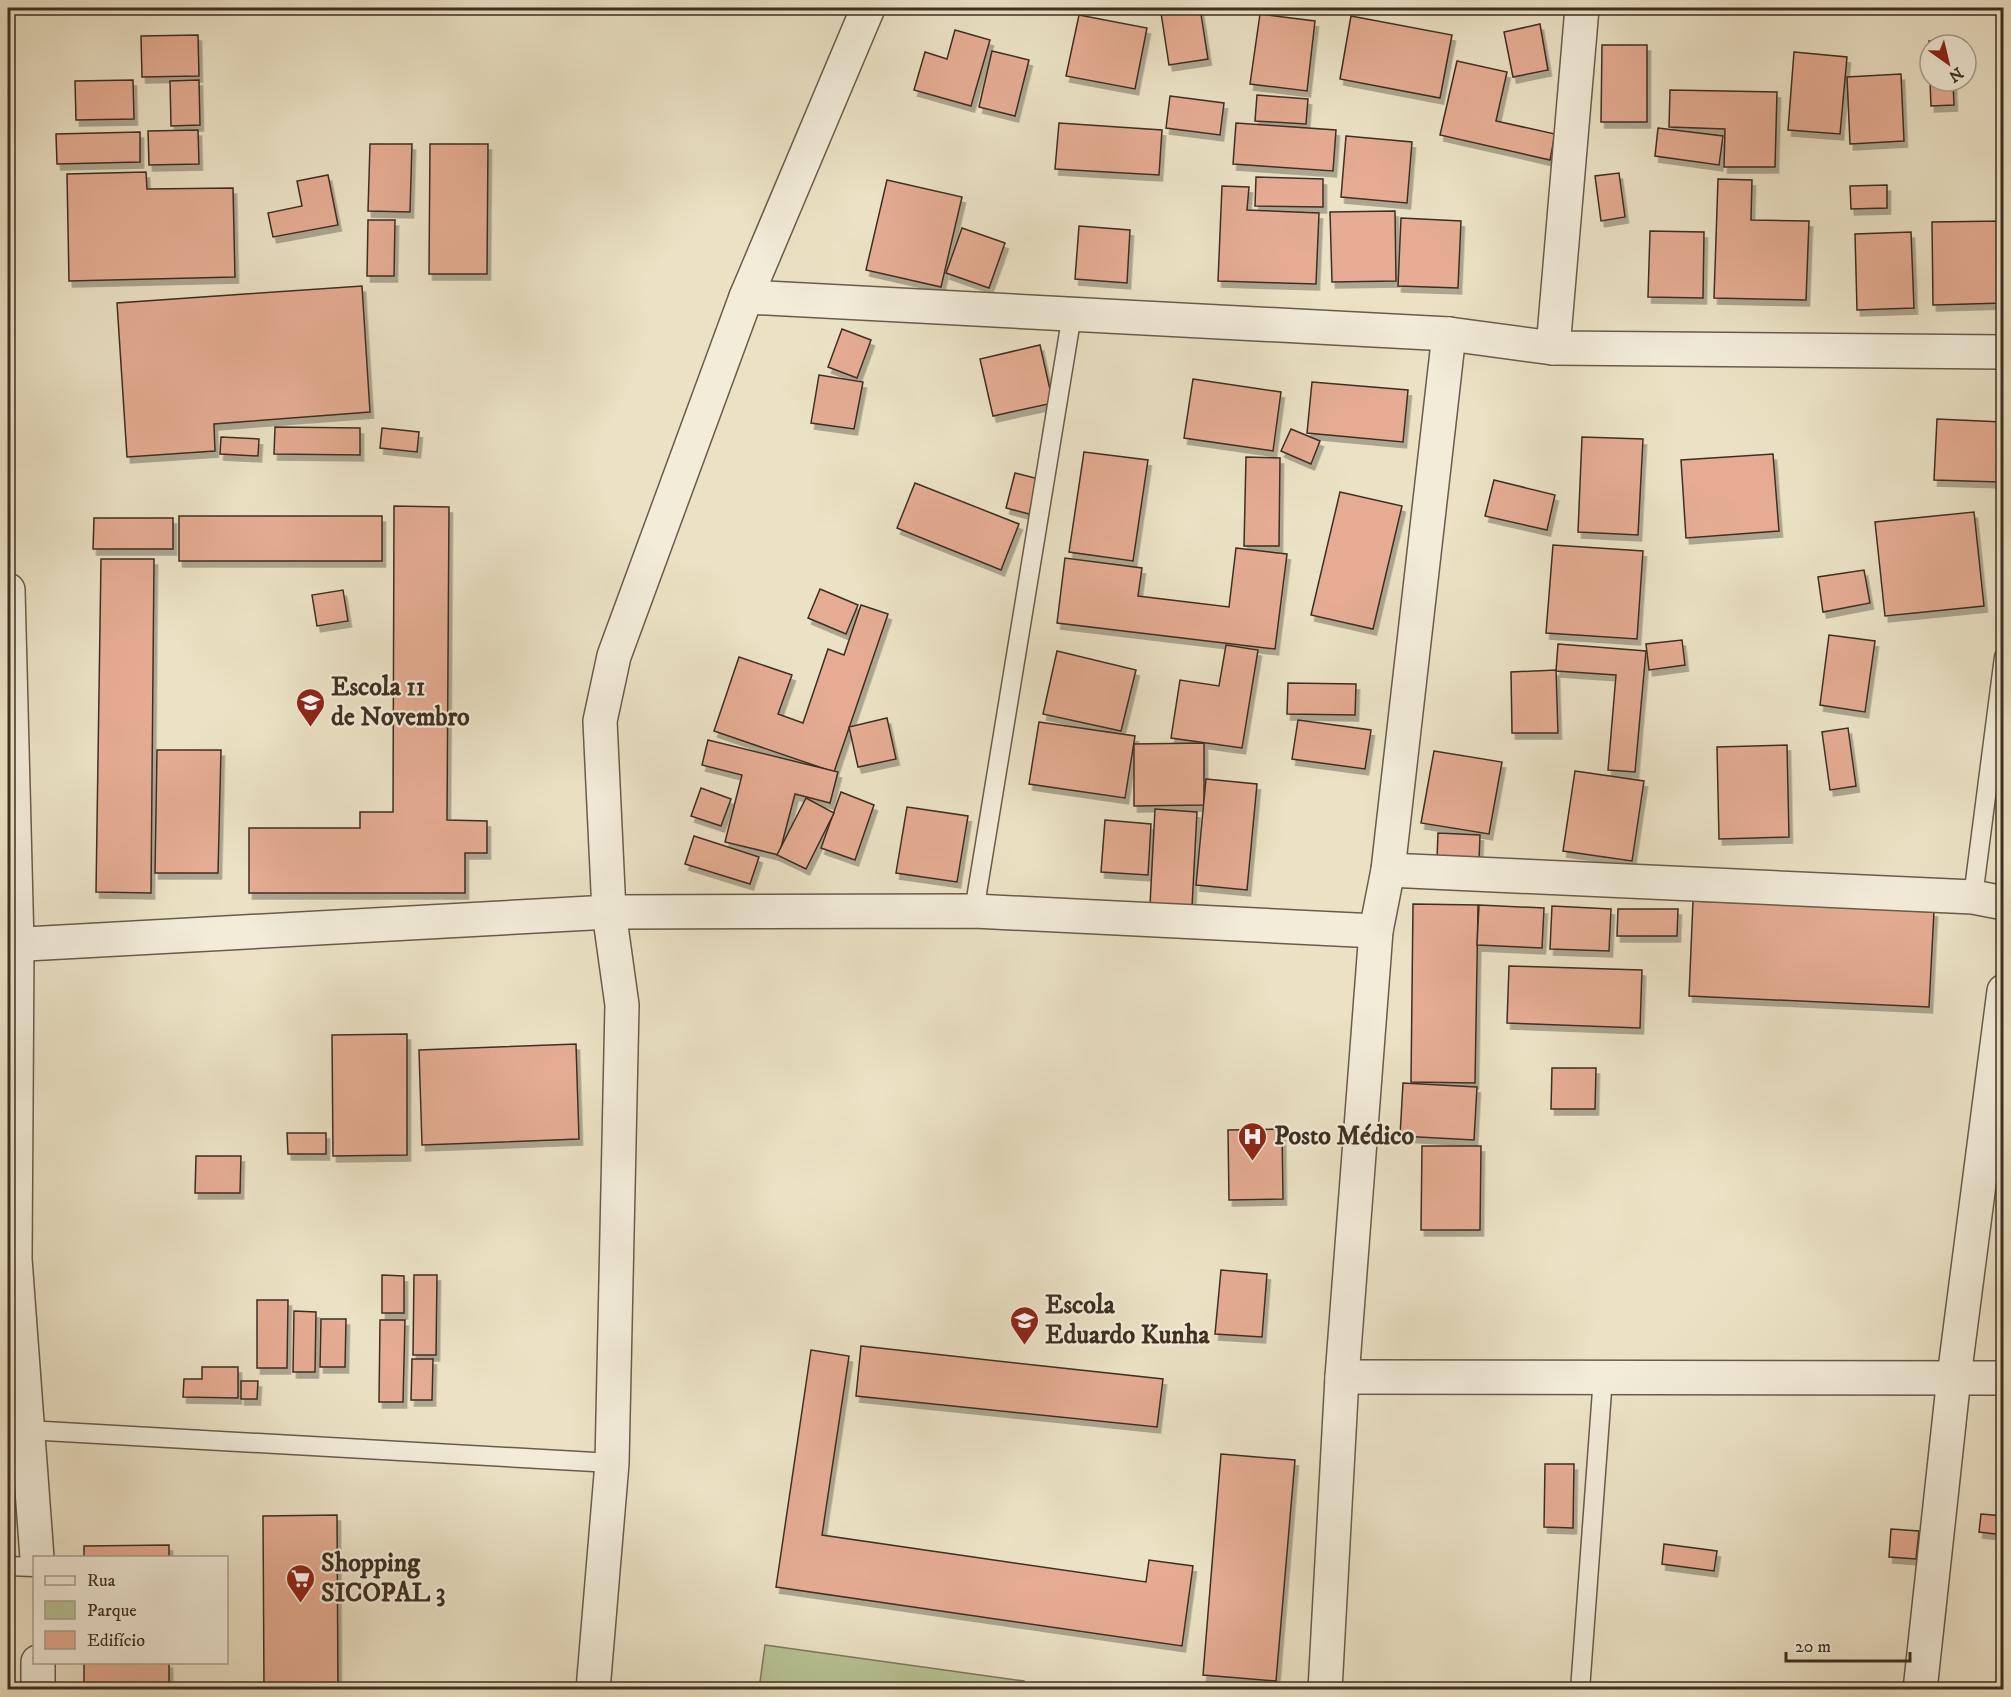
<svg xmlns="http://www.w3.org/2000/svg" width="2011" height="1697" font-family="'IM FELL DW Pica',serif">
<defs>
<filter id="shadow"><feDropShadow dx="3.5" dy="6" stdDeviation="0" flood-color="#0004"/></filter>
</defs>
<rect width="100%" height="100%" fill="#ebe2c5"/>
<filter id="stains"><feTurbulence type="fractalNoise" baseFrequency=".00333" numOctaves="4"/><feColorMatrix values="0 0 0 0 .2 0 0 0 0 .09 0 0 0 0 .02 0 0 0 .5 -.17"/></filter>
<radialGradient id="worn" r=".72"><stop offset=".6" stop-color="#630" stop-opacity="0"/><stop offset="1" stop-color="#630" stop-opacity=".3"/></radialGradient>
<path fill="#b7c395" stroke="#7b795b" stroke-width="1.5" d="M765,1645L1024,1681L1023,1689H759Z"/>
<g fill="#e5ac93" stroke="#3f2f21" stroke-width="1.5" filter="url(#shadow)">
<path d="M1200,8L1208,59L1169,65L1161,13Z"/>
<path d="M1260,14L1315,21L1307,91L1250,84Z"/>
<path d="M1079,15L1147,28L1135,89L1066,76Z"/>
<path d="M1351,16L1452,35L1440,98L1340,79Z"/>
<path d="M1540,24L1548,70L1513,77L1504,32Z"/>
<path d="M955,30L990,40L971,106L914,90L925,52L947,59Z"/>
<path d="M198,35L199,76L142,77L141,36Z"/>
<path d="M1929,41H1952V45H1930V66Z"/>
<path d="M1602,45H1647V122H1601Z"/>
<path d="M992,51L1029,60L1015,116L979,107Z"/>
<path d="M1794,52L1847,57L1840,134L1788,130Z"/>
<path d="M1457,61L1507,72L1496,121L1555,134L1550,160L1440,135Z"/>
<path d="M1901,74L1904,141L1850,144L1847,77Z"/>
<path d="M133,80L134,119L76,120L75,81Z"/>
<path d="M199,80L200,125L171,126L170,81Z"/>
<path d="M1930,81H1953L1954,105L1931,106Z"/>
<path d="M1670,90L1777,92L1775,167H1724L1725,129L1669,127Z"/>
<path d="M1257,95L1308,99L1306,124L1255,121Z"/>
<path d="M1170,96L1224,103L1220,135L1166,128Z"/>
<path d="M1059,123L1162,130L1159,175L1055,169Z"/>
<path d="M1236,123L1336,130L1333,171L1233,164Z"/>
<path d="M1658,128L1723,136L1719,165L1655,156Z"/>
<path d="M198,130L199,164L149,165L148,131Z"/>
<path d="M140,132V162L57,164L56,134Z"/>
<path d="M1346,136L1412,142L1407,203L1341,197Z"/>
<path d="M370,144H412L410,212L368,211Z"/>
<path d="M430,144H488L487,274H429Z"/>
<path d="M146,172L147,189L233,188L235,277L69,281L67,174Z"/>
<path d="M1619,173L1625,217L1601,221L1595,176Z"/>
<path d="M328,175L338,225L273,237L268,213L302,206L297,181Z"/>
<path d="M1256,177L1323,179V207L1255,206Z"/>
<path d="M1718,179L1752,180L1751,220L1809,221L1806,300L1714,298Z"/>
<path d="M887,180L962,197L941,287L866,270Z"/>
<path d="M1887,185V208L1851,209L1850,186Z"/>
<path d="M1222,186L1249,187L1247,210L1319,213L1316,284L1218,281Z"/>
<path d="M1395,211L1396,281L1332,282L1330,212Z"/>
<path d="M1401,218L1461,221L1458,288L1398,286Z"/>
<path d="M368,220H395L394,276H367Z"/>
<path d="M2004,221V303L1933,305L1932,222Z"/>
<path d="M1079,226L1130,230L1127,283L1075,279Z"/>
<path d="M962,228L1005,243L989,288L946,273Z"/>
<path d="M1650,231L1704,232L1703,298L1648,297Z"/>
<path d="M1911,232L1914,308L1857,310L1855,234Z"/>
<path d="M362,286L370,412L214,424L215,451L127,457L117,303Z"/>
<path d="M842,329L871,340L857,378L828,367Z"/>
<path d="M1040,345L1053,403L993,416L980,359Z"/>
<path d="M819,375L863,382L854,429L811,423Z"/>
<path d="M1193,379L1281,392L1273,451L1184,438Z"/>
<path d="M1312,382L1408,390L1403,442L1307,433Z"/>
<path d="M1937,419L2002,422L1999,482L1934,480Z"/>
<path d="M275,427L360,428V455L274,454Z"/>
<path d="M382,428L419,432L417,452L380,448Z"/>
<path d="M1291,429L1320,441L1311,464L1281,451Z"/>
<path d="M221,437L259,439L258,456L220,454Z"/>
<path d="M1582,437L1643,439L1638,535L1578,532Z"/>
<path d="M1084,452L1148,460L1133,561L1069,552Z"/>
<path d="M1773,454L1779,531L1686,538L1681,460Z"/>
<path d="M1246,457L1280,458L1279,546H1244Z"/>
<path d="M1015,473L1039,479L1029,514L1006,508Z"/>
<path d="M1494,480L1555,495L1547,530L1485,516Z"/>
<path d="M915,483L1019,524L1001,570L897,528Z"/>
<path d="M1340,492L1402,506L1373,629L1311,615Z"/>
<path d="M394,506L449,507L447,820L487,821V853H465V893H249V828H360V812H393Z"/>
<path d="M1974,512L1984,606L1885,616L1875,522Z"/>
<rect x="179" y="516" width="203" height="45"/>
<path d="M94,518H173V549H93Z"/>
<path d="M1553,545L1643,551L1637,639L1546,633Z"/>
<path d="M1236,548L1287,554L1275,649L1057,623L1065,558L1142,568L1138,596L1229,607Z"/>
<path d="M101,559H154L151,893L96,892Z"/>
<path d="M1864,570L1870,603L1823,612L1818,577Z"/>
<path d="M820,589L858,605L846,634L808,618Z"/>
<path d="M343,590L348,621L317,626L312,595Z"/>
<path d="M861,605L888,614L834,772L714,731L739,657L792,675L778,714L803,723L828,649L844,655Z"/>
<path d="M1829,635L1875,641L1865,712L1820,705Z"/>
<path d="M1682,640L1685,665L1649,670L1646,644Z"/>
<path d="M1558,644L1646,651L1635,772L1608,770L1616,675L1556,671Z"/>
<path d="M1226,645L1258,650L1242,748L1171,738L1180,680L1219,686Z"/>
<path d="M1057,651L1136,670L1121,731L1043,714Z"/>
<path d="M1556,670L1558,733H1512L1511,672Z"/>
<path d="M1288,683L1356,684L1355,715L1287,714Z"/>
<path d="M887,718L896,759L858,767L849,727Z"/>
<path d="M1298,720L1371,730L1365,769L1292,759Z"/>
<path d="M1039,722L1135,736L1125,798L1029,784Z"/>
<path d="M1848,728L1856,786L1830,790L1822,732Z"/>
<path d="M708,740L838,772L830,803L795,794L779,855L725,842L742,775L702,765Z"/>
<path d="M1204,743V805L1134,806V744Z"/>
<path d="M1787,745L1789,837L1719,839L1717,747Z"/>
<path d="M157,750H221L218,873H155Z"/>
<path d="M1434,751L1502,762L1489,834L1421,823Z"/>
<path d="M1575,771L1644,781L1632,861L1563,851Z"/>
<path d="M1206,779L1257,784L1247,890L1196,885Z"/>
<path d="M701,788L731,799L721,826L691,816Z"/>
<path d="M841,792L874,805L855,860L821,848Z"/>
<path d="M806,798L834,813L806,869L777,855Z"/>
<path d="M907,807L968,816L957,882L896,873Z"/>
<path d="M1155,809L1197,812L1192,907L1150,905Z"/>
<path d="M1105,820L1151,824L1148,875L1101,872Z"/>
<path d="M1438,833L1480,835L1479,860L1437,858Z"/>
<path d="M694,836L759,857L750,884L685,864Z"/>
<path d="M1693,901L1934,911L1929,1007L1689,996Z"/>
<path d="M1413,904L1478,905L1475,1083L1411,1082Z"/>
<path d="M1479,905L1544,908L1542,948L1477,945Z"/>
<path d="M1552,906L1611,909L1609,951L1550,949Z"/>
<path d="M1618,909H1678L1677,936H1617Z"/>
<path d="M1509,966L1642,970L1640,1028L1507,1023Z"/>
<path d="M407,1034V1155L333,1156L332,1035Z"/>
<path d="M576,1044L579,1139L422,1145L419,1050Z"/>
<path d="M1552,1068H1596L1595,1109H1551Z"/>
<path d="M1403,1083L1477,1087L1474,1140L1400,1136Z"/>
<path d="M1282,1129L1283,1199L1229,1200L1228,1130Z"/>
<path d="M287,1133H326V1154H288Z"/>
<path d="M1422,1146H1481L1480,1230H1421Z"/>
<path d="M196,1156H241L240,1193H195Z"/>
<path d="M1221,1270L1267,1274L1262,1337L1215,1334Z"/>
<path d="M382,1275L404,1276V1313H382Z"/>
<path d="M414,1275H437L436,1355H413Z"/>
<path d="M257,1300H288L287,1368H257Z"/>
<path d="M294,1311L316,1312L315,1372H293Z"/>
<path d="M321,1319H346L345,1367H320Z"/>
<path d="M380,1320H405L403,1402H379Z"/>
<path d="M861,1346L1163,1379L1157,1427L856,1396Z"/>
<path d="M811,1350L849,1356L822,1535L1146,1582L1149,1560L1193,1566L1182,1646L776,1587Z"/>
<path d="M412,1359H433L432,1400H411Z"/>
<path d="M202,1367H238V1398L183,1397L184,1379H202Z"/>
<path d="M241,1381H258L257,1399H241Z"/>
<path d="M1221,1454L1295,1460L1276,1681L1203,1675Z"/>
<path d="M1545,1464H1574L1573,1528L1544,1527Z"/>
<path d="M1981,1514L2004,1516V1535L1979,1532Z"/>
<path d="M337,1515L338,1690H264L263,1516Z"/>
<path d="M1891,1529L1919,1531L1916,1559L1889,1557Z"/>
<path d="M1664,1544L1717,1551L1714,1571L1662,1564Z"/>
<path d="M169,1545V1558H84V1546Z"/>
<path d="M1999,1643L2004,1644V1662L1997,1661Z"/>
<rect x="84" y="1662" width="85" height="28"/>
</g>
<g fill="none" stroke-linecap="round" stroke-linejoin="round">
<defs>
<g id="service">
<path d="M1973,897L2004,657"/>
<path d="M974,911L1072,314"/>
<path d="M27,1430L612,1463"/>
<path d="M8,1566L34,1567"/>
<path d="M1580,1690L1603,1377"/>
</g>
<g id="minor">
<path d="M746,297L1449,334L1553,348L2004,352"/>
<path d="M1553,348L1582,8"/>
<path d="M8,590L17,945L15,1259L37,1558"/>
<path d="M1388,870L1973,897L2004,903"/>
<path d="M8,945L609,912L974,911L1376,931"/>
<path d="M1342,1377L2004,1378"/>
<path d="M38,1690V1662"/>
<path d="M593,1690L612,1463L622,1005L609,912L600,721L614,656L746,297L868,8"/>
<path d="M1325,1690L1342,1377L1376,931L1388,870L1449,334"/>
<path d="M1920,1690L1954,1377L2004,991"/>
</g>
</defs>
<use href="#service" stroke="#6a5c4a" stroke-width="21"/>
<use href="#minor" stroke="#6a5c4a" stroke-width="36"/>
<use href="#service" stroke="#f2ecd9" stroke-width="18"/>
<use href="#minor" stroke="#f2ecd9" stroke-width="33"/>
</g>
<defs>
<symbol id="school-pin" viewBox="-11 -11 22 30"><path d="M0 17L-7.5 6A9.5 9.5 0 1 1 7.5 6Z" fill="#8f2418" stroke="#f2ecd9"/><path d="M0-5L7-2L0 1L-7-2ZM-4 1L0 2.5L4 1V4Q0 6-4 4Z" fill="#fff"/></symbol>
<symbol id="hospital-pin" viewBox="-11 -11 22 30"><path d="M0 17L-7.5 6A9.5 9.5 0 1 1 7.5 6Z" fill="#8f2418" stroke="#f2ecd9"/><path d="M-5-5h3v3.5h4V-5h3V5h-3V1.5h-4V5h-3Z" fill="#fff"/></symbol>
<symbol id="supermarket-pin" viewBox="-11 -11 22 30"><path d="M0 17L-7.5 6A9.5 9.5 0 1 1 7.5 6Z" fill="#8f2418" stroke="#f2ecd9"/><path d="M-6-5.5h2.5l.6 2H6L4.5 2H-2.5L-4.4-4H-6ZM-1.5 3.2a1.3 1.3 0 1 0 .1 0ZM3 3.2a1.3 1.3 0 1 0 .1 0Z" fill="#fff"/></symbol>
</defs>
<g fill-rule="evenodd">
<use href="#school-pin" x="294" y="686" width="33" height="45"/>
<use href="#hospital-pin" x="1236" y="1120" width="33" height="45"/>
<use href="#school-pin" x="1008" y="1304" width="33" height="45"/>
<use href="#supermarket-pin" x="284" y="1562" width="33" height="45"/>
</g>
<g text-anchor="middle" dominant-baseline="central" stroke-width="4.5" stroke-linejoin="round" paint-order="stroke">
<g font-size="26" font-weight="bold" fill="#3f2f21" stroke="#f2ecd9" text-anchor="start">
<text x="331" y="687">Escola 11<tspan x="331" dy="30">de Novembro</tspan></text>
<text x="1274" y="1136">Posto Médico</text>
<text x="1045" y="1305">Escola<tspan x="1045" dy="30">Eduardo Kunha</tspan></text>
<text x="321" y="1563">Shopping<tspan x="321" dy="30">SICOPAL 3</tspan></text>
</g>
</g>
<rect width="2011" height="1697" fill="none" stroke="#ebe2c5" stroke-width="30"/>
<rect x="9" y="9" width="1993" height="1679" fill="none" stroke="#3f2f21" stroke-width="3"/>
<rect x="15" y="15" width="1981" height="1667" fill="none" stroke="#3f2f21" stroke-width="1.5"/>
<rect x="33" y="1556" width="195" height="108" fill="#f2ecd9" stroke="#aaa08f" stroke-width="1.5"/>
<rect x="45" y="1576" width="30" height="9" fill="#f2ecd9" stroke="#aaa08f" stroke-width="1.5"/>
<text x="87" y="1586" font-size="18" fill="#3f2f21">Rua</text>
<rect x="45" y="1601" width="30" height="18" fill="#b7c395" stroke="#aaa08f" stroke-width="1.5"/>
<text x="87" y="1616" font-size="18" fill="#3f2f21">Parque</text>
<rect x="45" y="1631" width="30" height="18" fill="#e5ac93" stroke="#aaa08f" stroke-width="1.5"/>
<text x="87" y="1646" font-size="18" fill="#3f2f21">Edifício</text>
<g transform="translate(1948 63) rotate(146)"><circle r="28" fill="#f2ecd9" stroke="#aaa08f" stroke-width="1.5"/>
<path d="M0-4.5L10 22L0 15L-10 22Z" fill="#8f2418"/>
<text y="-9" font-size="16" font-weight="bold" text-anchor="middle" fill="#3f2f21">N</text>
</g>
<path d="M1786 1652v9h124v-9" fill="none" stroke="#3f2f21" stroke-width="3"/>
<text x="1795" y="1652" font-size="18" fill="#3f2f21" stroke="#f2ecd9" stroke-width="4.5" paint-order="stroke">20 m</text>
<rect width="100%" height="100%" filter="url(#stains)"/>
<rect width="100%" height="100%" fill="url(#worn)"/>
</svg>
